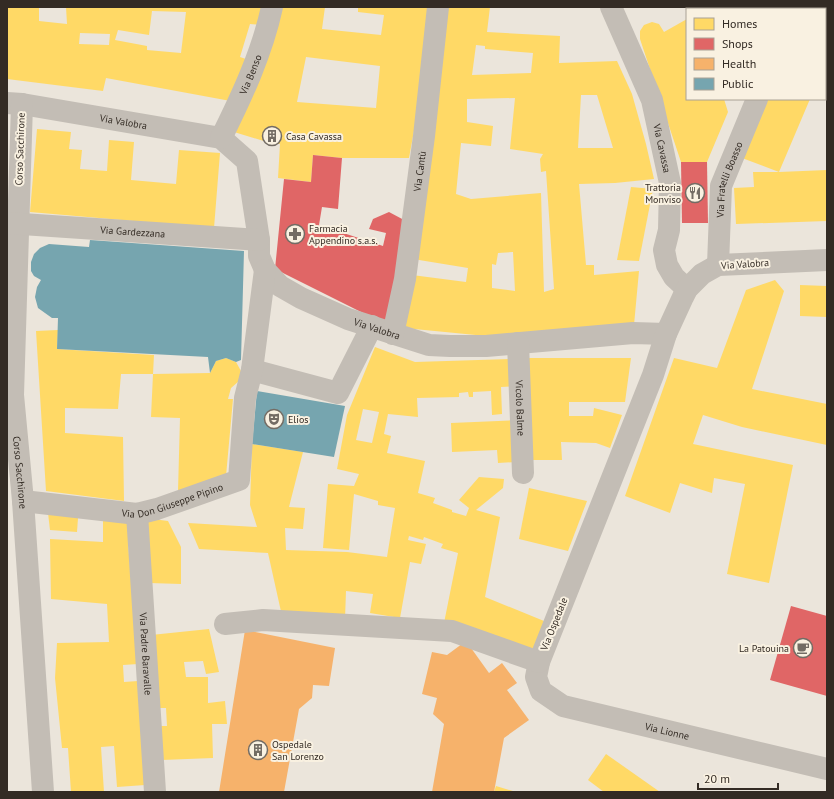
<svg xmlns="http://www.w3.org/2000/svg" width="834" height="799" font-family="'PT Sans',sans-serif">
<rect width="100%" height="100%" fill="#ebe5db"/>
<g fill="#ffd966" fill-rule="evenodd">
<path d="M7,7H39V21L67,24L66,7H264L261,25L250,24L240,57L252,61L236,102L106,78L103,91L7,79ZM152,11L186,12L181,53L147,50V46L115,40L118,30L149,35ZM80,33L110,34L109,45L79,44Z"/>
<path d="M278,7H325L322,29L381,35L384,15L358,12V7H431L425,71L409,158H342L313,155L311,182L278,178L280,144L267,142L234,132ZM306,57L380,66L376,108L297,102Z"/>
<path d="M442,7H490L487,32L560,36L559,63L617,61L632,94L646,144L654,179L615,183L579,184L586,265H594V275L639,271L634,325L486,336L404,328L412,275L466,282L468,268L413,259ZM476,45L485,46V49L533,53L531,73L472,75ZM581,95H597L613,148H578ZM515,98L510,149L543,154L540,159L541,172L546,171L554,289L544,292L541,193L471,199L456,194L461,143L491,146L493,126L467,122V99ZM513,252L515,291L492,288V264L496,265L498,253Z"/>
<path d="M709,7H774L773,9H705Z"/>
<path d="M687,19V99H724L728,112L707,162H681L640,39V31L644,25L652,22L659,24L664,32Z"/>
<path d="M768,99H810L779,172L827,170V221L736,224L734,188L754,187L753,172H779L742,158Z"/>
<path d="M37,129L71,132L69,149L82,150L80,169L107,171L109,140L134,142L131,180L176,184L179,150L220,153L214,228L30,212Z"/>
<path d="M631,187L653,189L639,261L617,260Z"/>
<path d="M775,280L784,291L752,389L827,404V445L742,427L703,415L693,444L793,465L769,583L727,574L745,484L714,478L712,493L680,483L670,513L625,496L674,358L717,368L746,290Z"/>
<path d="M800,285L827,286V317L800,316Z"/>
<path d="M58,330L57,349L154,355L153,374L210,373L216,361L226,358L236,362L241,371L239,381L231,388L228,399H233L226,476L178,491L180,418L151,417L153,374H121L118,409L65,408V433L123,437L124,501L46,491L36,331Z"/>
<path d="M375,347L415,362L513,359L516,386L501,387L502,414L492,415L491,391L473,392V397H469L468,392L459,393V397L417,398L418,417L388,414L384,434L391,436L387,453L425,461L418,493L435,498L433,503L452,510V512L466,516L469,508L459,500L479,477L504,479L503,488L476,510L500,517L485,597L544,621L532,655L444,623L458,553L441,548L443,544L424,537L423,540L409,536L408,540L426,544L421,564L410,562L400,618L370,613L373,594L346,591L345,619L282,616L268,553L199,549L188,523L257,527L250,505L252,444L303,452L289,507L305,508L303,529L285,528L286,550L347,552L387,557L395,508L378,505V501L354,494L349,550L323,548L328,484L354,486L359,474L337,469L347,415ZM363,409L379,412L372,443L356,440Z"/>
<path d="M524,358H631L625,402H569V416H593L594,408L622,415L610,448L596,443L561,442L562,460H527Z"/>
<path d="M519,420L516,462L498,463L497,450L452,452L451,423Z"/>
<path d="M529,488L587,501L568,551L519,539Z"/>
<path d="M48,513L78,518L77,532L50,530Z"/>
<path d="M145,518L168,521L181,547V584L149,583Z"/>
<path d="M103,520L128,523V543L138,664L123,665L124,682L138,681L145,785L117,787L114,746L101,747L104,792H71L68,748H62L55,678L57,643L109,642L107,604L51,599L50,539L103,542Z"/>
<path d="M209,629L219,672L206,674L203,661L184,662L186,677H208V703L225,701L227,724H212L213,758L162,760L161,726H167L166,708H155L151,635Z"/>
<path d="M606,754L660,792H604L588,780Z"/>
<path d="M496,786L516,792H494Z"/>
</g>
<g fill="#e06666">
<path d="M313,155L342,158L338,209L322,207L319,225L383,246L386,233L369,229L373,219L389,212L404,220L401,254L385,324L275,269L284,179L311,182Z"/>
<path d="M681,162H707L708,223H682Z"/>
<path d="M791,606L827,616V696L770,680Z"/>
</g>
<g fill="#f6b26b">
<path d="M245,630L335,648L329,686L313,685L312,698L299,709L284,792H219Z"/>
<path d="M466,641L489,673L502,663L517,683L507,690L529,720L504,738L494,792H432L444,724L433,714L437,698L422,694L432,652L447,655Z"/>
</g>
<g fill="#76a5af">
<path d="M90,240L244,251L241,360L236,362L226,358L216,361L210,373L208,357L57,349L58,318H52L38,308L35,297L37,287L41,280L34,276L31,271V262L34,254L40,248L49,244L89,247Z"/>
<path d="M257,391L345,406L334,457L252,444Z"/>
</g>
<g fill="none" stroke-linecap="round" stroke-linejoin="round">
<g stroke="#c3bdb5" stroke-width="22">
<path id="s1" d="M611,7L652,100L670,183L669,230L664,250L667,265L674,277L687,289"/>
<path d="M794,9L795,7"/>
<path id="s2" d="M7,103L22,104L221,138L247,161L259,240V256L265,270L280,286L301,298L348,319L429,345L450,346H486L633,333L666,334"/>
<path id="s3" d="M22,104L13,395L23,501L43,792"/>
<path id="s4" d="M221,138C242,96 262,53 272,7"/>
<path id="s5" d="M7,223L259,240"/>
<path id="s6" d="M827,260L718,265L702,274L687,289L683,297L666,334L653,375L539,662L536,677L541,691L563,706L827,769"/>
<path id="s7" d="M718,265L721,186L757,99"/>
<path id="s8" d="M393,334L405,279L424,136L438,7"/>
<path id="s9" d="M518,343L523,473"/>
<path d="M252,370L338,393L372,326"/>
<path id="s10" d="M23,501L137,514L157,509L239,480L245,398L252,370L265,270"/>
<path id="s11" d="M137,514L155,792"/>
<path d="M225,624L263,620L452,631L539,662"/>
</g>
</g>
<defs>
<symbol id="building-ring" viewBox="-11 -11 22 22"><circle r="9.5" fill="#f9f1e1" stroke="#736c64" stroke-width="1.5"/><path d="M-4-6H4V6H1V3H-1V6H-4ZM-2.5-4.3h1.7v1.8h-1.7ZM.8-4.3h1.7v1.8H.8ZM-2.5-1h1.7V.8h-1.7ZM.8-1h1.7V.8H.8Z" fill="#736c64"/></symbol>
<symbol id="restaurant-ring" viewBox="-11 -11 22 22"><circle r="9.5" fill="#f9f1e1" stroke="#736c64" stroke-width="1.5"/><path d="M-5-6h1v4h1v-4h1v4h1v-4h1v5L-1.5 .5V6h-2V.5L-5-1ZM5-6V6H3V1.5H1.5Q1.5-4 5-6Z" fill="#736c64"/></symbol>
<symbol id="pharmacy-ring" viewBox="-11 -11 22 22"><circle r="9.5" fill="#f9f1e1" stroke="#736c64" stroke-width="1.5"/><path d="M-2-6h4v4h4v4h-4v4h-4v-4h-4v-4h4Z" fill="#736c64"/></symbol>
<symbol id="theatre-ring" viewBox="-11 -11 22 22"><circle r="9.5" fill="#f9f1e1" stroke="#736c64" stroke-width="1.5"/><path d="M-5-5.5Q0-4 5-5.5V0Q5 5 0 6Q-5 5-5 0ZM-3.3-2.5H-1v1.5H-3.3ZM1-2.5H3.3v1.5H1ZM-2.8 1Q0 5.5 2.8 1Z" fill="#736c64"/></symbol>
<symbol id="cafe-ring" viewBox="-11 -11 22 22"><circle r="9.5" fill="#f9f1e1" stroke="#736c64" stroke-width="1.5"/><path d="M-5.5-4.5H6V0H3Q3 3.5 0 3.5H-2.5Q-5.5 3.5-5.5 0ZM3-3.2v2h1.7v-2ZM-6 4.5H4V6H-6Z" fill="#736c64"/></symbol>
</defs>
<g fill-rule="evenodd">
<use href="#building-ring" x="261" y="125" width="22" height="22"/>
<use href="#restaurant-ring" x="684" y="182" width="22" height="22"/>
<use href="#pharmacy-ring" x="284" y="223" width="22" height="22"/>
<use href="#theatre-ring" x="263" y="408" width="22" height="22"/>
<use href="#cafe-ring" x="792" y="637" width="22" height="22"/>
<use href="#building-ring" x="247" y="739" width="22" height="22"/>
</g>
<g text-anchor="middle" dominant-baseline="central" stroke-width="4" stroke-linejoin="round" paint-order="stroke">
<g font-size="10" fill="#332b24" stroke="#f9f1e1">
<text stroke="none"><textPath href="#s4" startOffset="70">Via Benso</textPath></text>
<text stroke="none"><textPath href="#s2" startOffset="118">Via Valobra</textPath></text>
<text stroke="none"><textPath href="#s1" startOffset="151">Via Cavassa</textPath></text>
<text transform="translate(20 149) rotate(-88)">Corso Sacchirone</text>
<text stroke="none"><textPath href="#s8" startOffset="165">Via Cantù</textPath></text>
<text stroke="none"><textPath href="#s7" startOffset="87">Via Fratelli Boasso</textPath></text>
<text stroke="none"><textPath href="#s5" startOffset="126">Via Gardezzana</textPath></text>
<text transform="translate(745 264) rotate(-4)">Via Valobra</text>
<text stroke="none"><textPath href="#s2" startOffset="491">Via Valobra</textPath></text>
<text stroke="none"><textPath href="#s9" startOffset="65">Vicolo Balme</textPath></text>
<text stroke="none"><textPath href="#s3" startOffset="369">Corso Sacchirone</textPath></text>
<text stroke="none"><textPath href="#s10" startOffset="152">Via Don Giuseppe Pipino</textPath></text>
<text transform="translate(554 624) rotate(-68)">Via Ospedale</text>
<text stroke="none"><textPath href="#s11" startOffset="140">Via Padre Baravalle</textPath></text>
<text stroke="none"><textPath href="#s6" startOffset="714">Via Lionne</textPath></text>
</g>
<g font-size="10" fill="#332b24" stroke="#f9f1e1" text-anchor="start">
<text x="286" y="136">Casa Cavassa</text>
<text x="681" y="187" text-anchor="end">Trattoria<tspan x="681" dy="12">Monviso</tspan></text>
<text x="309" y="228">Farmacia<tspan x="309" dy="12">Appendino s.a.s.</tspan></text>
<text x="288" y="419">Elios</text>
<text x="789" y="648" text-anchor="end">La Patouina</text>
<text x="272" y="744">Ospedale<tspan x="272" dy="12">San Lorenzo</tspan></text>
</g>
</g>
<rect width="834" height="799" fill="none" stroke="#332b24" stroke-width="16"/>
<rect x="686" y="8" width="140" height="92" fill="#f9f1e1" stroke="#aaa295"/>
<rect x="694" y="18" width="20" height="12" fill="#ffd966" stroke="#aaa295"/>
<text x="722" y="28" font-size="12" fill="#332b24">Homes</text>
<rect x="694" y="38" width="20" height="12" fill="#e06666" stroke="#aaa295"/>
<text x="722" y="48" font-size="12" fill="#332b24">Shops</text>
<rect x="694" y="58" width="20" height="12" fill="#f6b26b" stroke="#aaa295"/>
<text x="722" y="68" font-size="12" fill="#332b24">Health</text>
<rect x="694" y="78" width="20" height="12" fill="#76a5af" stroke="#aaa295"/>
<text x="722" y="88" font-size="12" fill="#332b24">Public</text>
<path d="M698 783v6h80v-6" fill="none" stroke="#332b24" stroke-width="2"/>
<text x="704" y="783" font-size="12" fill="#332b24" stroke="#f9f1e1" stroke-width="3" paint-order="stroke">20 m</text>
</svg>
